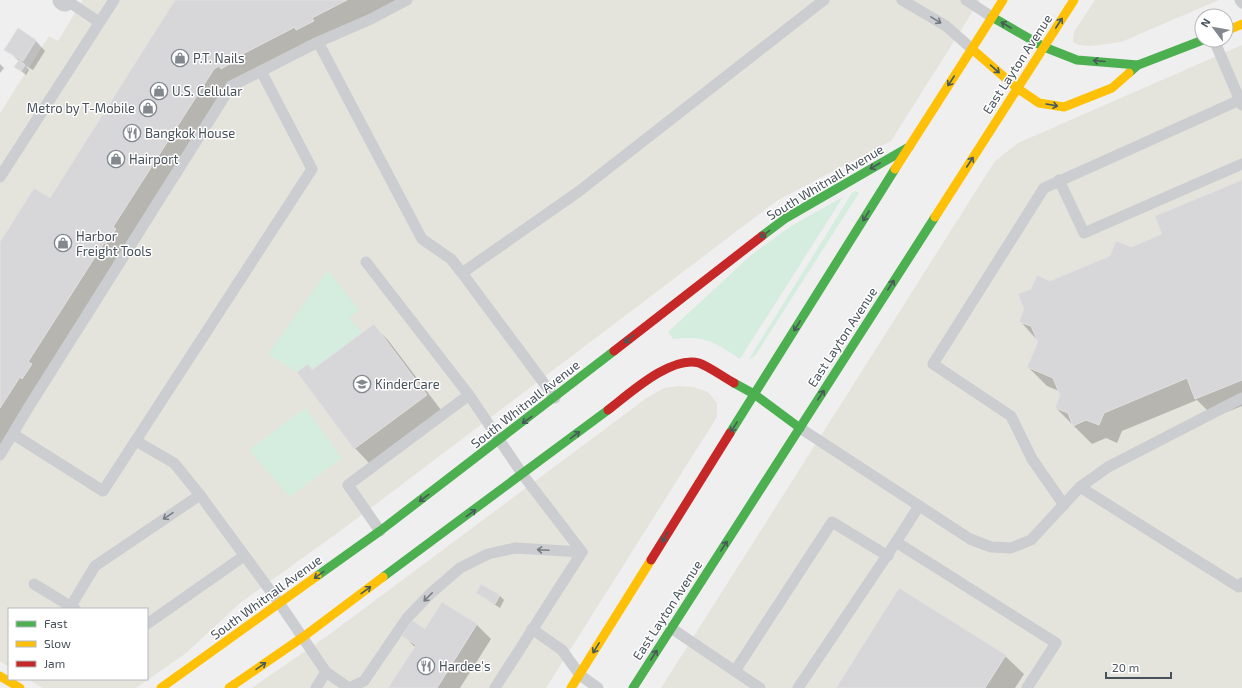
<svg xmlns="http://www.w3.org/2000/svg" width="1242" height="688" font-family="'Exo 2',sans-serif">
<rect width="100%" height="100%" fill="#f0efef"/>
<g fill="#e4e3dc">
<path d="M83,0H980L891,141L778,200L347,526L240,603L185,654L136,688H43L28,679H147V609H9V667L0,661V113L49,36L58,41Z"/>
<path d="M1095,0H1219L1121,42L1091,46L1079,45L1073,42L1074,32Z"/>
<path d="M1242,45V688H661L995,161L1018,143Z"/>
<path d="M678,386L693,387L708,392L717,403V417L546,688H252L330,634L648,397L664,388Z"/>
</g>
<g fill="#d4eddf">
<path d="M855,191L859,193L755,356L749,359L852,193Z"/>
<path d="M843,197L740,359C715,342 704,335 673,339L668,332L750,256L791,226Z"/>
<path d="M328,270L359,310L349,318L362,333L312,370L308,364L297,372L268,354Z"/>
<path d="M305,408L342,458L290,497L249,450Z"/>
</g>
<g fill="#0003">
<path d="M176,0H400L238,84L0,455V243L50,199Z"/>
<path d="M18,30L36,41L45,51L33,70L26,66L29,70L26,75L16,67L19,61L6,49Z"/>
<path d="M0,64L4,68L0,73Z"/>
<path d="M1242,181V406L1214,417L1197,400L1122,431L1117,443L1106,438L1092,444L1056,408L1061,395L1059,391L1047,386L1028,367L1039,342L1020,321L1050,282L1164,235Z"/>
<path d="M374,326L388,340L441,410L369,463L355,448L298,373L308,365L313,371Z"/>
<path d="M477,593L500,596L504,600L500,608Z"/>
<path d="M442,603L477,625L491,639L460,688H389L415,647L404,636L425,630Z"/>
<path d="M1005,656L1024,674L1015,688H837Z"/>
</g>
<g fill="#d7d7d9" stroke="#e1e1e2">
<path d="M175,0H347L312,18L314,21L296,30L295,27L235,58L236,60L221,69L219,66L214,69L113,227L116,229L106,244L104,243L28,362L32,364L22,379L20,377L0,408V242L34,188L50,198Z"/>
<path d="M18,28L36,40L23,61L4,50Z"/>
<path d="M19,60L25,65L21,71L14,67Z"/>
<path d="M1242,180V380L1195,399L1187,378L1104,413L1099,425L1086,420L1073,426L1068,413L1055,408L1060,395L1053,378L1027,367L1038,342L1031,326L1019,322L1024,309L1018,294L1031,289L1037,275L1050,281L1110,256L1116,241L1131,247L1162,234L1155,216Z"/>
<path d="M374,324L427,395L354,449L297,372L308,364L312,370Z"/>
<path d="M481,584L500,595L495,604L476,593Z"/>
<path d="M899,588L1006,655L985,688H836Z"/>
<path d="M442,602L477,624L437,688H388L416,645L402,636L412,620L425,629Z"/>
</g>
<g fill="none" stroke-linecap="round" stroke-linejoin="round">
<g stroke="#cbcdd0" stroke-width="11">
<path d="M66,0L99,22"/>
<path d="M407,0L371,19L318,42L422,239L451,259L462,273"/>
<path d="M902,0L946,26L972,49"/>
<path d="M966,0L992,17"/>
<path d="M1240,0L1242,3"/>
<path d="M1214,40L1242,105"/>
<path d="M261,71L318,42"/>
<path d="M0,177L114,0"/>
<path d="M1059,180L1084,233L1242,164"/>
<path d="M366,262L469,395L523,475L582,552L495,688"/>
<path d="M555,398L462,273L578,192L824,0"/>
<path d="M800,428L970,539L991,547L1011,548L1031,540L1080,487L1108,467L1242,398"/>
<path d="M136,441L174,463L200,495L280,604L326,672L316,688"/>
<path d="M0,455L30,405L231,86L261,71L312,169L103,491L13,434"/>
<path d="M1080,487L1239,587L1242,583"/>
<path d="M1064,505L1032,459L1011,416L933,364L1044,188L1242,99"/>
<path d="M919,506L896,542L1056,643L1027,688"/>
<path d="M380,531L348,485L469,395"/>
<path d="M34,584L75,609"/>
<path d="M71,606L95,566L200,495"/>
<path d="M147,624L244,556"/>
<path d="M671,628L760,688"/>
<path d="M532,629L562,650L580,675L598,688"/>
<path d="M735,671L832,522L888,556"/>
<path d="M326,672L349,688"/>
<path d="M349,688L364,681L407,618L430,594L460,568L488,554L515,548L582,552"/>
<path d="M798,688L896,542"/>
</g>
<path stroke="#cbcdd0" stroke-width="21" d="M63,0L65,1"/>
<g stroke="#4caf50" stroke-width="9">
<path d="M992,17L1044,47L1077,60L1138,65"/>
<path d="M1129,73L1138,65L1203,40"/>
<path d="M762,236L786,218L909,147"/>
<path d="M734,383L754,394L800,428"/>
<path d="M730,433L895,169"/>
<path d="M317,576L380,531L614,351"/>
<path d="M383,577L608,410"/>
<path d="M633,688L935,217"/>
</g>
<g stroke="#ffc107" stroke-width="9">
<path d="M1226,31L1242,24"/>
<path d="M972,49L1017,88L1039,103L1064,107L1112,88L1129,73"/>
<path d="M895,169L1003,0"/>
<path d="M935,217L1074,0"/>
<path d="M0,676L20,688"/>
<path d="M161,688L317,576"/>
<path d="M229,688L303,637L383,577"/>
<path d="M571,688L651,560"/>
</g>
<g stroke="#c62828" stroke-width="9">
<path d="M614,351L762,236"/>
<path d="M608,410C629,394 671,355 699,363C710,367 723,377 734,383"/>
<path d="M651,560L730,433"/>
</g>
</g>
<defs><path id="oneway-shaft" d="M-6 0H5M1.5-3L5.5 0L1.5 3" fill="none" stroke-width="1.6" stroke-linecap="round" stroke-linejoin="round"/></defs>
<g stroke="#757c83">
<use href="#oneway-shaft" transform="translate(936 20) rotate(31)"/>
<use href="#oneway-shaft" transform="translate(168 516) rotate(146)"/>
<use href="#oneway-shaft" transform="translate(543 550) rotate(-177)"/>
<use href="#oneway-shaft" transform="translate(428 597) rotate(135)"/>
</g>
<g stroke="#485a59">
<use href="#oneway-shaft" transform="translate(1059 23) rotate(-57)"/>
<use href="#oneway-shaft" transform="translate(1006 25) rotate(-150)"/>
<use href="#oneway-shaft" transform="translate(1099 61) rotate(-175)"/>
<use href="#oneway-shaft" transform="translate(995 69) rotate(41)"/>
<use href="#oneway-shaft" transform="translate(951 81) rotate(123)"/>
<use href="#oneway-shaft" transform="translate(1052 105) rotate(10)"/>
<use href="#oneway-shaft" transform="translate(970 162) rotate(-57)"/>
<use href="#oneway-shaft" transform="translate(875 166) rotate(150)"/>
<use href="#oneway-shaft" transform="translate(866 216) rotate(122)"/>
<use href="#oneway-shaft" transform="translate(765 234) rotate(143)"/>
<use href="#oneway-shaft" transform="translate(891 285) rotate(-57)"/>
<use href="#oneway-shaft" transform="translate(797 326) rotate(122)"/>
<use href="#oneway-shaft" transform="translate(629 339) rotate(141)"/>
<use href="#oneway-shaft" transform="translate(821 395) rotate(-57)"/>
<use href="#oneway-shaft" transform="translate(527 420) rotate(143)"/>
<use href="#oneway-shaft" transform="translate(734 427) rotate(122)"/>
<use href="#oneway-shaft" transform="translate(575 435) rotate(-37)"/>
<use href="#oneway-shaft" transform="translate(424 498) rotate(143)"/>
<use href="#oneway-shaft" transform="translate(471 513) rotate(-36)"/>
<use href="#oneway-shaft" transform="translate(665 537) rotate(122)"/>
<use href="#oneway-shaft" transform="translate(724 546) rotate(-57)"/>
<use href="#oneway-shaft" transform="translate(319 575) rotate(144)"/>
<use href="#oneway-shaft" transform="translate(366 590) rotate(-36)"/>
<use href="#oneway-shaft" transform="translate(596 648) rotate(122)"/>
<use href="#oneway-shaft" transform="translate(654 655) rotate(-57)"/>
<use href="#oneway-shaft" transform="translate(261 666) rotate(-35)"/>
</g>
<defs>
<symbol id="shop-ring" viewBox="-11 -11 22 22"><circle r="9.5" fill="#fff" stroke="#82888e" stroke-width="1.5"/><path d="M-5-2.5h2.3a2.7 3.5 0 0 1 5.4 0H5L5.5 6h-11ZM-1.5-2.5h3a1.5 2.3 0 0 0-3 0Z" fill="#82888e"/></symbol>
<symbol id="restaurant-ring" viewBox="-11 -11 22 22"><circle r="9.5" fill="#fff" stroke="#82888e" stroke-width="1.5"/><path d="M-5-6h1v4h1v-4h1v4h1v-4h1v5L-1.5 .5V6h-2V.5L-5-1ZM5-6V6H3V1.5H1.5Q1.5-4 5-6Z" fill="#82888e"/></symbol>
<symbol id="school-ring" viewBox="-11 -11 22 22"><circle r="9.5" fill="#fff" stroke="#82888e" stroke-width="1.5"/><path d="M0-5L7-2L0 1L-7-2ZM-4 1L0 2.5L4 1V4Q0 6-4 4Z" fill="#82888e"/></symbol>
</defs>
<g fill-rule="evenodd">
<use href="#shop-ring" x="170" y="48" width="20" height="20"/>
<use href="#shop-ring" x="149" y="81" width="20" height="20"/>
<use href="#shop-ring" x="138" y="98" width="20" height="20"/>
<use href="#restaurant-ring" x="122" y="123" width="20" height="20"/>
<use href="#shop-ring" x="106" y="149" width="20" height="20"/>
<use href="#shop-ring" x="53" y="233" width="20" height="20"/>
<use href="#school-ring" x="352" y="374" width="20" height="20"/>
<use href="#restaurant-ring" x="416" y="656" width="20" height="20"/>
</g>
<g text-anchor="middle" dominant-baseline="central" stroke-width="3" stroke-linejoin="round" paint-order="stroke">
<g font-size="13" fill="#47515a" stroke="#fff" text-anchor="start">
<text x="193" y="58">P.T. Nails</text>
<text x="172" y="91">U.S. Cellular</text>
<text x="135" y="108" text-anchor="end">Metro by T-Mobile</text>
<text x="145" y="133">Bangkok House</text>
<text x="129" y="159">Hairport</text>
<text x="76" y="236">Harbor<tspan x="76" dy="15">Freight Tools</tspan></text>
<text x="375" y="384">KinderCare</text>
<text x="439" y="666">Hardee's</text>
</g>
<g font-size="13" fill="#47515a" stroke="#fff">
<text transform="translate(1017 64) rotate(-57)">East Layton Avenue</text>
<text transform="translate(825 182) rotate(-31)">South Whitnall Avenue</text>
<text transform="translate(842 337) rotate(-57)">East Layton Avenue</text>
<text transform="translate(525 404) rotate(-38)">South Whitnall Avenue</text>
<text transform="translate(266 597) rotate(-36)">South Whitnall Avenue</text>
<text transform="translate(667 610) rotate(-57)">East Layton Avenue</text>
</g>
</g>
<rect x="8" y="608" width="140" height="72" fill="#ffffff" stroke="#b5b9bd"/>
<rect x="16" y="621" width="20" height="6" fill="#4caf50" stroke="#b5b9bd"/>
<text x="44" y="628" font-size="12" fill="#47515a">Fast</text>
<rect x="16" y="641" width="20" height="6" fill="#ffc107" stroke="#b5b9bd"/>
<text x="44" y="648" font-size="12" fill="#47515a">Slow</text>
<rect x="16" y="661" width="20" height="6" fill="#c62828" stroke="#b5b9bd"/>
<text x="44" y="668" font-size="12" fill="#47515a">Jam</text>
<g transform="translate(1214 28) rotate(302)"><circle r="19" fill="#ffffff" stroke="#b5b9bd"/>
<path d="M0-3L7 15L0 10L-7 15Z" fill="#82888e"/>
<text y="-6" font-size="11" font-weight="bold" text-anchor="middle" fill="#47515a">N</text>
</g>
<path d="M1106 672v6h65v-6" fill="none" stroke="#47515a" stroke-width="2"/>
<text x="1112" y="672" font-size="12" fill="#47515a" stroke="#ffffff" stroke-width="3" paint-order="stroke">20 m</text>
</svg>
